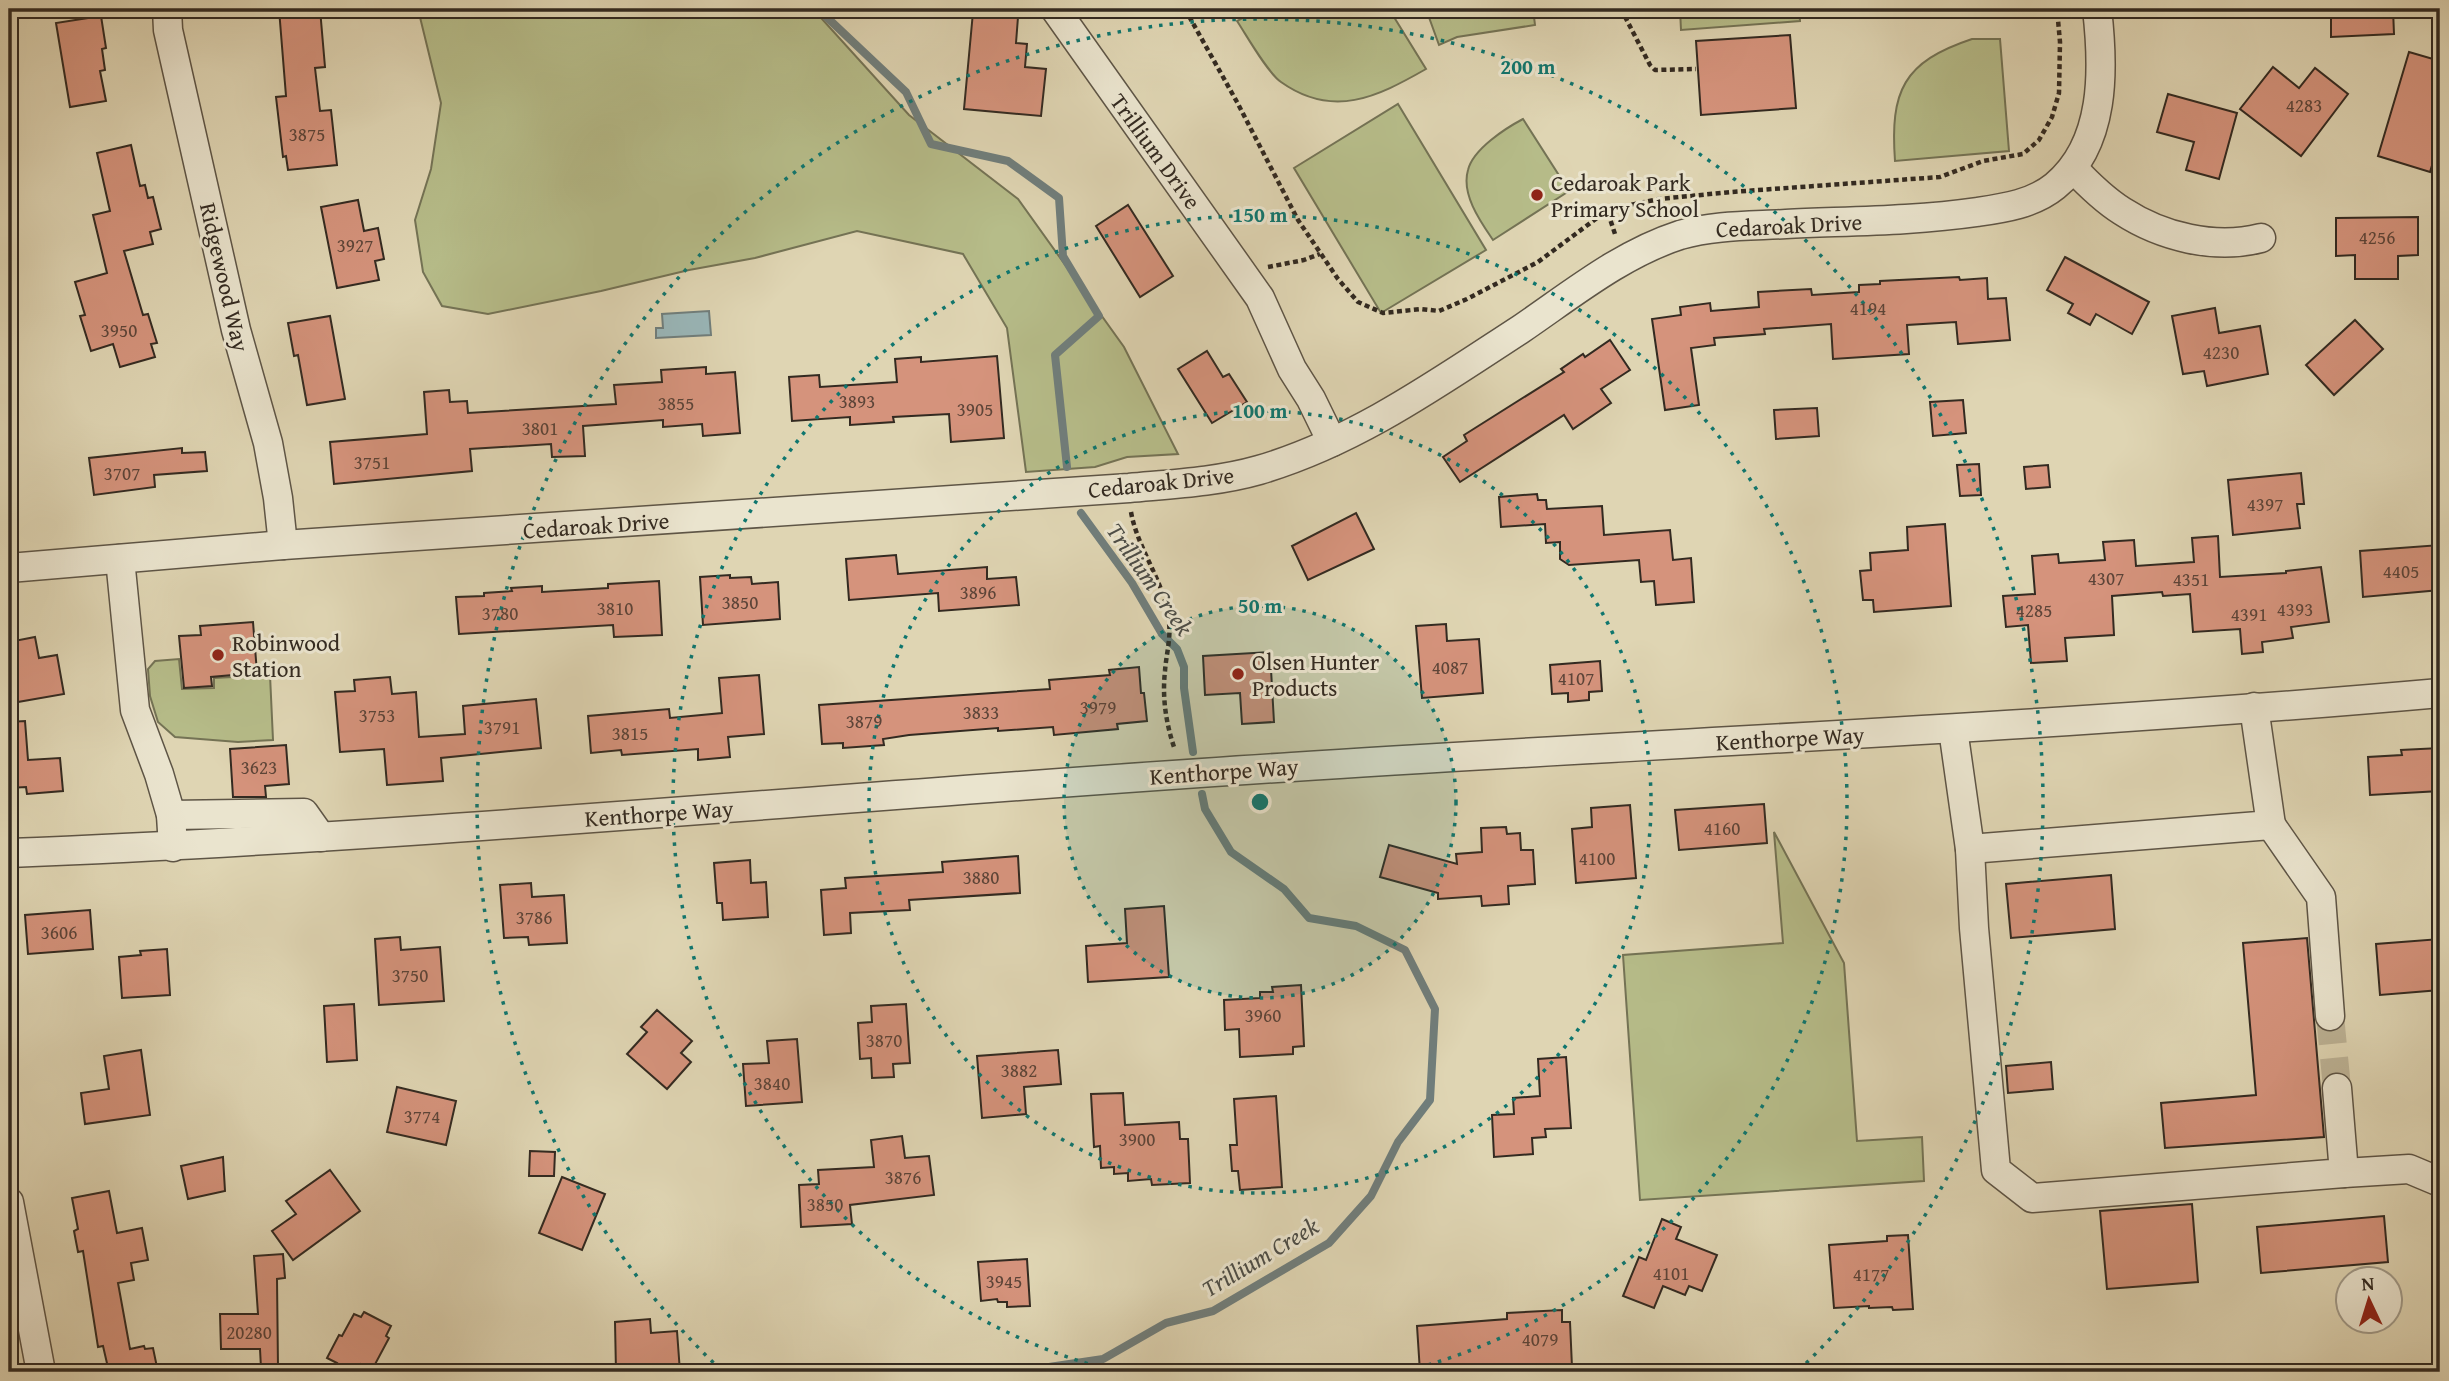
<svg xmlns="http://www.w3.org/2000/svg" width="2449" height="1381" font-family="'Gentium Book Plus',serif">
<rect width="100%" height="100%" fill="#dfd5b3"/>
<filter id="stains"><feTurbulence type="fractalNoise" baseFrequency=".00286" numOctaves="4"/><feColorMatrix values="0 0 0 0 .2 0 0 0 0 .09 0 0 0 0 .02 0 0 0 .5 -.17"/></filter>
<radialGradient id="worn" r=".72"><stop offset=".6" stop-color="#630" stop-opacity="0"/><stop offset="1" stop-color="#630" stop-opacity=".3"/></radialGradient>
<g fill="#b6bc89" stroke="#747355" stroke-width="2">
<path d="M418,9H813L909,115L1018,199L1124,347L1178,454L1127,457L1095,467L1026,472L1007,328L963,254L857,231L755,258L689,270L601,291L488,314L442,306L423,272L415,220L431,169L441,103Z"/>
<path d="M1259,9H1389L1426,69C1377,97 1333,119 1281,82C1267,72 1247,36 1237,21Z"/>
<path d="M1426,9H1533L1535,25L1457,37L1439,45Z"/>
<path d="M1680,9H1799L1800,21L1681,30Z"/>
<path d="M1972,39H2000L2009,151L1895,161C1890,91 1903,62 1972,39Z"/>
<path d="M1398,104L1486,250L1381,313L1294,168Z"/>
<path d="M1523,119L1569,191L1493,240C1480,221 1461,194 1468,170C1473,149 1506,128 1523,119Z"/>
<path d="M179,659L182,689L214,688V678L270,675L273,740L238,742L175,737L158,722L150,696L148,669L155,661Z"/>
<path d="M1774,832L1844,963L1857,1141L1922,1137L1924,1181L1640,1200L1623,955L1783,943Z"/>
</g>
<path fill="#99b6b8" stroke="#707e7c" stroke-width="2" d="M709,311L711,335L656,338V328H663L662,314Z"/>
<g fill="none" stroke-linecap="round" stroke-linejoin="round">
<g stroke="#707e7c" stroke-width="8">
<path d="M818,9L906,92L931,144L1008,161L1059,198L1063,256L1099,316L1055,355L1067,467"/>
<path d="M1081,513L1132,583L1162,634L1177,649L1184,667V688L1193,752"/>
<path d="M1045,1372L1049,1367L1103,1359L1166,1323L1213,1311L1329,1243L1371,1196L1398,1142L1430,1100L1435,1009L1405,950L1356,926L1309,918L1284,889L1231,852L1205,809L1202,794"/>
</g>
</g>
<g fill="#d5937c" stroke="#332a21" stroke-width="2">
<path d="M279,9H320L325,67L315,68L320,111L331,110L337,165L288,170L286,156L283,157L276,97L286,96Z"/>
<path d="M2331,9H2393L2394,34L2331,37Z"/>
<path d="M973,12L1018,17L1016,43L1027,44L1025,67L1046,69L1041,116L964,109Z"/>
<path d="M101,16L106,48L102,49L105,70L100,71L106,101L70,107L56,23Z"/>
<path d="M1790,35L1796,108L1701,115L1696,41Z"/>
<path d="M2409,52L2440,61V139L2430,172L2378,156Z"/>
<path d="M2273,67L2299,88L2315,68L2348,94L2301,156L2240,109Z"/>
<path d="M2168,94L2237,113L2219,179L2186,170L2194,142L2157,132Z"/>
<path d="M131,145L140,186L145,185L148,198L153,197L161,229L150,232L153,244L124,251L143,315L148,314L157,343L151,344L155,357L120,367L113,344L91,351L80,316L85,315L75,282L107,273L93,215L110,211L97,153Z"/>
<path d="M358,200L364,231L378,228L384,259L375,261L379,280L337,288L321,207Z"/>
<path d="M1128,205L1173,276L1140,297L1096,226Z"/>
<path d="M2418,217V255L2398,256V279H2355V255L2336,256V218Z"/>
<path d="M2065,257L2149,302L2132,334L2096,314L2090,325L2068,313L2073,304L2047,290Z"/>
<path d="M1959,277L1960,280L1987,278L1988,299L2006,298L2010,340L1958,344L1956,322L1907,325L1909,354L1833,359L1831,324L1764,329L1765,334L1714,338L1715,345L1691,348L1699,405L1665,410L1652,319L1681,315L1680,307L1710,303L1711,311L1759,307L1758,292L1811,289L1812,295L1859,292V285L1880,284V281Z"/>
<path d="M2215,308L2219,333L2260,326L2268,374L2207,386L2204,371L2183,374L2172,316Z"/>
<path d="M330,316L345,399L307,405L298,355L294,356L288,323Z"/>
<path d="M2355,320L2383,349L2334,395L2306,365Z"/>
<path d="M1610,340L1630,370L1601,389L1611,403L1573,429L1564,415L1460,482L1443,457L1467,441L1464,435L1564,372L1561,369L1583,354L1585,357Z"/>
<path d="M1207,351L1223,377L1229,374L1247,402L1212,423L1178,369Z"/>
<path d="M997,356L1004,438L951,442L949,414L893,417L894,422L850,425V417L792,421L789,377L819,375L820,387L897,382L895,359L921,357V362Z"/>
<path d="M706,367V374L735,372L740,433L703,436L702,424L663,427V420L583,426L585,456L552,457L551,444L470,449L472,471L334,484L330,442L427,434L424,392L449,390L450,402L467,401L468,413L616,404L614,385L662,382L661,370Z"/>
<path d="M1963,400L1966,433L1933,436L1930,402Z"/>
<path d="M1817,408L1819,436L1776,439L1774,410Z"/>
<path d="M182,448V453L205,452L207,471L154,475L155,487L94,495L89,458Z"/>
<path d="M1979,464L1981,495L1960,496L1957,465Z"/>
<path d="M2048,465L2050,487L2026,489L2024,467Z"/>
<path d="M2301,473L2304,504H2297L2300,528L2233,535L2228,480Z"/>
<path d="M1537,494L1538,500H1546L1547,509L1602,506L1604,535L1670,530L1673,560L1691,558L1694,602L1656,605L1654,581L1641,582L1639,560L1569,565L1560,559V542L1546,543L1545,524L1501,527L1499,497Z"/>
<path d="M1356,513L1374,549L1308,580L1292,546Z"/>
<path d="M1945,524L1951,606L1874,612L1873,600H1863L1860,571L1871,570L1870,553L1908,550L1907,527Z"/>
<path d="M2218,536L2220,577L2286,573V571L2321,567L2329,622L2291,627L2293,638L2262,642L2263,652L2242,654L2240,629L2193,632L2190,594L2163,596L2162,592L2112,596L2114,635L2065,638L2067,661L2031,663L2028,625L2006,627L2003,596L2035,594L2032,556L2058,554L2059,563L2105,560L2103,542L2134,540L2136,566L2194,562L2192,538Z"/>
<path d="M2440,545V590L2363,597L2360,551Z"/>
<path d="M896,555L898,574L987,567V579L1016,577L1019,605L939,611L938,593L849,600L846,559Z"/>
<path d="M730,575V578L751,577L752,584L778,582L780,619L703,625L700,577Z"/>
<path d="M659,581L662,635L614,637L613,625L459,634L456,597L484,596V593L512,591L511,588L542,586V592L608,588V584Z"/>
<path d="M253,622L257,673L211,677L212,686L184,688L179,636L201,635L200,626Z"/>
<path d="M1446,624L1447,641L1479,639L1483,693L1422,698L1416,626Z"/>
<path d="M35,637L39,658L57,655L64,694L12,703L9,675H12L9,642Z"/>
<path d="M1270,652L1274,722L1242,724L1240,693L1205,695L1203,656Z"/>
<path d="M1600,661L1602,691L1589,692V700L1568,702V693L1552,694L1550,665Z"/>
<path d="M1139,667L1141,693H1144L1147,721L1117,724L1118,729L1054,735L1053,727L998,731V728L909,735L883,739L884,745L843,748V743L822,744L819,705L1050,689L1049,680L1110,675L1109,670Z"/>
<path d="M759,675L764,734L728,737L730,757L698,760V749L622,755L621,750L591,753L588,716L669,709L670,718L722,713L719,678Z"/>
<path d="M390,677L392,694L416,692L419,737L465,734L463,706L536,699L541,748L441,758L443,781L387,785L384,749L340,752L335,692L355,691L354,680Z"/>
<path d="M25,721L28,760L60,758L63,791L27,794L26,787L9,788V722Z"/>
<path d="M286,745L289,784L265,786L266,797H233L230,749Z"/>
<path d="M2440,748V791L2370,795L2368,757L2402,755L2401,750Z"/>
<path d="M1764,804L1767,843L1679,850L1675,810Z"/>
<path d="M1630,805L1636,878L1576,883L1572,829L1592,827L1591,808Z"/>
<path d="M1506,827L1507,834L1520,833L1521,850H1533L1535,884L1508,886L1509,904L1482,906L1481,896L1438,899V893L1380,877L1389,845L1457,864L1456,854L1482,852L1481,828Z"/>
<path d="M1018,856L1020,893L909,900L910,910L850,913L851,933L824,935L821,890L846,888L845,878L943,872L942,862Z"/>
<path d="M750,860L751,883L766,882L768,917L723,920L722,903H717L714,863Z"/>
<path d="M2111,875L2115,929L2011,938L2006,884Z"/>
<path d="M531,883L532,897L564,895L567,943L529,945L528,937L504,938L500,885Z"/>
<path d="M1164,906L1169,977L1088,982L1086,946L1127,943L1125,909Z"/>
<path d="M90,910L93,949L28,954L25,915Z"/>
<path d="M400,937L401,950L440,947L444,1001L379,1005L375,939Z"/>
<path d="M2307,938L2324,1137L2165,1148L2161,1103L2256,1095L2243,943Z"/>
<path d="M2440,939V990L2380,995L2376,944Z"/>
<path d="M167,949L170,995L122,998L119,957L141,955L140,951Z"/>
<path d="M1301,985L1304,1046L1293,1047V1054L1240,1057L1239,1029L1225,1030L1224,1000L1260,998V992H1273L1272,987Z"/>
<path d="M354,1004L357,1060L327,1062L324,1006Z"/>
<path d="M906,1004L910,1063L893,1064L894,1077L872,1078L871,1058L860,1059L858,1023L872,1022L871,1006Z"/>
<path d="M657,1010L692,1041L681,1053L691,1062L667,1089L627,1054L647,1032L641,1027Z"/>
<path d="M797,1039L802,1102L746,1106L743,1064L769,1063L767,1041Z"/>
<path d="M141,1050L150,1115L85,1124L81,1093L109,1089L104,1056Z"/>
<path d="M1058,1050L1061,1084L1024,1087L1026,1114L982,1118L977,1056Z"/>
<path d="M1566,1057L1571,1128L1545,1129L1546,1137L1532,1138L1533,1154L1494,1157L1492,1115L1514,1114L1513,1098L1540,1096L1538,1059Z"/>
<path d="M2051,1062L2053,1089L2008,1093L2006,1066Z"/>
<path d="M397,1087L456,1101L446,1145L387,1132Z"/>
<path d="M1123,1093L1125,1125L1179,1122L1180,1139H1188L1190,1183L1152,1185L1151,1179L1128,1181V1173L1114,1174V1167L1101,1168L1100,1146L1094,1147L1091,1094Z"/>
<path d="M1276,1096L1282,1187L1240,1190L1238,1171H1232L1230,1145H1237L1234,1099Z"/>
<path d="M902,1136L905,1158L929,1156L934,1195L850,1205L852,1224L801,1227L799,1185L819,1184L818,1170L874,1167L871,1140Z"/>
<path d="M530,1151L555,1152L554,1176H529Z"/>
<path d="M223,1157L225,1191L188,1199L181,1166Z"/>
<path d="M330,1170L360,1211L293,1260L272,1231L296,1214L286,1201Z"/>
<path d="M562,1177L605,1194L582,1250L539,1233Z"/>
<path d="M109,1191L117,1233L142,1228L148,1260L131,1263L134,1280L118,1283L130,1349L144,1346L145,1349L153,1348L158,1372H109L103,1346L98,1347L83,1251L78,1252L74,1231L78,1229L72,1198Z"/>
<path d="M2192,1204L2198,1282L2107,1289L2100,1211Z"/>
<path d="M2384,1216L2388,1262L2261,1273L2257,1227Z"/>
<path d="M1662,1219L1681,1227L1676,1239L1717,1255L1702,1291L1689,1286L1685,1295L1663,1286L1654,1308L1623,1296L1639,1257L1646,1260Z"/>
<path d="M1908,1235L1913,1309L1893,1310L1892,1307L1869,1308V1306L1834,1308L1829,1245L1887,1241V1236Z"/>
<path d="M283,1254L285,1278L277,1279L278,1367L261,1368L260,1349H221L220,1314H258L254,1256Z"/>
<path d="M1027,1259L1030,1306L1007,1307V1302H998L997,1299L981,1301L978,1262Z"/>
<path d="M1562,1310V1322H1570L1572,1367L1550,1368V1372H1530V1370H1521V1368L1472,1372H1420L1417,1326L1507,1319V1313Z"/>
<path d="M364,1312L391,1326L386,1336L389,1338L372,1370L361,1364L357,1372H332L337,1363L327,1358L339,1335L342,1336L354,1314L361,1317Z"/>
<path d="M650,1319L651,1333L677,1331L680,1372H616L615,1322Z"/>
</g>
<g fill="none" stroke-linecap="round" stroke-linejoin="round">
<path stroke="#bdb396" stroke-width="28" stroke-dasharray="28 14" stroke-linecap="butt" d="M2330,1016L2337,1088"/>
<defs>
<g id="minor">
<path d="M167,9L168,30L236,330L268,443L278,498L283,545"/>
<path d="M1055,9L1260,298L1292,369L1311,399L1332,442"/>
<path d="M2073,168C2088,184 2103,199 2122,211C2162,237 2215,250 2261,238"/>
<path d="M120,559L135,710L159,774L171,815L173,847"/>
<path d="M9,568L283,545L1129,488C1172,484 1217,482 1259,470C1355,442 1438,383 1521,329C1571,295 1621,254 1680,235C1714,225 1751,226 1786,224C1849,221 1914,221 1977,212C2004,208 2033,204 2055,186C2106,144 2104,69 2097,9"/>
<path d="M1953,729L1970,849L2271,825L2254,707"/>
<path d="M171,815L304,813L321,837"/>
<path d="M2271,825L2321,897L2330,1016"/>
<path d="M1970,849L1974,928L1996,1170L2032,1198L2344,1173L2337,1088"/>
<path d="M9,853C437,836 864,794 1292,767C1674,742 2058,727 2440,693"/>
<path d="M2344,1173L2409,1169L2440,1182"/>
<path d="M9,1202L41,1372"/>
</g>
</defs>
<use href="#minor" stroke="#5e5546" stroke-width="31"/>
<g stroke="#332a21" stroke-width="4.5" stroke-dasharray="5 3.5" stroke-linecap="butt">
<path d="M1185,9L1237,102L1298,220L1338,279L1358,302L1383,313L1421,309L1439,311L1467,299L1538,262L1597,218L1625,206L1659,199L1731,192L1940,177L1983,161L2023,154L2039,140L2052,117L2059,93L2060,42L2057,9"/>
<path d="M1621,9L1650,65L1655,70L1696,69"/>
<path d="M1608,213L1616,237"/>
<path d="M1268,267L1304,260L1320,254"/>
<path d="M1131,512C1138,551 1166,583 1169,623C1171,638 1166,656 1165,671C1162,698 1166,724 1175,750"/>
</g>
<use href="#minor" stroke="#eae4ce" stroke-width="28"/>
</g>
<circle cx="1260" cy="802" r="196" fill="#0f766e" fill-opacity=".12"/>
<g fill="none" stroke="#0f766e" stroke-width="3.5" stroke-dasharray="3.5 7">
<circle cx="1260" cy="802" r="196"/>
<circle cx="1260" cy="802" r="391"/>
<path d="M1118 1372A587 587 0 1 1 1402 1372"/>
<path d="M721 1370A783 783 0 1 1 1799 1370"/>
</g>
<g fill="#8f2418" stroke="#eae4ce" stroke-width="2.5">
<circle cx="1537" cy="195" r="7"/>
<circle cx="218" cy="655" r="7"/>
<circle cx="1238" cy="674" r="7"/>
</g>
<g text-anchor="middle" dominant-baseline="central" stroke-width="6" stroke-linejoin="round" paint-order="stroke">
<g font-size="19" fill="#5c4438">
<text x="2304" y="105">4283</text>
<text x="307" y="134">3875</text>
<text x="2377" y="237">4256</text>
<text x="355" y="245">3927</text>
<text x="1868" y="308">4194</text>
<text x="119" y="330">3950</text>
<text x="2221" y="352">4230</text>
<text x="857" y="401">3893</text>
<text x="676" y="403">3855</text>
<text x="975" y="409">3905</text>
<text x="540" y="428">3801</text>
<text x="372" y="462">3751</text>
<text x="122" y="473">3707</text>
<text x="2265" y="504">4397</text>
<text x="2401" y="571">4405</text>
<text x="2106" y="578">4307</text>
<text x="2191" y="579">4351</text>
<text x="978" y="592">3896</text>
<text x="740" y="602">3850</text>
<text x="615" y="608">3810</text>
<text x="2295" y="609">4393</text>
<text x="2034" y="610">4285</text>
<text x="500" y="613">3780</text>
<text x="2249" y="614">4391</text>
<text x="1450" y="667">4087</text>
<text x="1576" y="678">4107</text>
<text x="1098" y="707">3979</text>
<text x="981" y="712">3833</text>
<text x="377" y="715">3753</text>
<text x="864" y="721">3879</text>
<text x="502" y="727">3791</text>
<text x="630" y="733">3815</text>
<text x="259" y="767">3623</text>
<text x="1722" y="828">4160</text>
<text x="1597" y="858">4100</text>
<text x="981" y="877">3880</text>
<text x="534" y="917">3786</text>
<text x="59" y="932">3606</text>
<text x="410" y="975">3750</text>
<text x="1263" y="1015">3960</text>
<text x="884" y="1040">3870</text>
<text x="1019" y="1070">3882</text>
<text x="772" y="1083">3840</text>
<text x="422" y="1116">3774</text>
<text x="1137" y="1139">3900</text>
<text x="903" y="1177">3876</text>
<text x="825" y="1204">3850</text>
<text x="1671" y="1273">4101</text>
<text x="1871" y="1274">4177</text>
<text x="1004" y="1281">3945</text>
<text x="249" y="1332">20280</text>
<text x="1540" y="1339">4079</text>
</g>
<g font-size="23" fill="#332a21" stroke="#eae4ce">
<text transform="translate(1156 151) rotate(54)">Trillium Drive</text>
<text transform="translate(1789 225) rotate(-3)">Cedaroak Drive</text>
<text transform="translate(225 277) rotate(77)">Ridgewood Way</text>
<text transform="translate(1161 482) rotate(-6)">Cedaroak Drive</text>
<text transform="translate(596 525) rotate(-4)">Cedaroak Drive</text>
<text transform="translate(1790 738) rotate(-3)">Kenthorpe Way</text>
<text transform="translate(1224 771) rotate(-4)">Kenthorpe Way</text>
<text transform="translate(659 813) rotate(-4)">Kenthorpe Way</text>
</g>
<g font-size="23" fill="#332a21" stroke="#eae4ce" text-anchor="start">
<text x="1551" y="182">Cedaroak Park<tspan x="1551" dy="26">Primary School</tspan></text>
<text x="232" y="642">Robinwood<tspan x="232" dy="26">Station</tspan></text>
<text x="1252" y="661">Olsen Hunter<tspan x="1252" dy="26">Products</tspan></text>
</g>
<g font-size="24" font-style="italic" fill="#4c4d47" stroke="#eae4ce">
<text transform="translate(1150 579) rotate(55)">Trillium Creek</text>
<text transform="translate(1260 1257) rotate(-31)">Trillium Creek</text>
</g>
</g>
<circle cx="1260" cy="802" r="10" fill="#0f766e" stroke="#eae4ce" stroke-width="3.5"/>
<g font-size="21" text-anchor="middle" font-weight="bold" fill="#0f766e" stroke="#eae4ce" stroke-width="6" stroke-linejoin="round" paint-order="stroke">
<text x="1528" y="74">200 m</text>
<text x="1260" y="222">150 m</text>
<text x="1260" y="418">100 m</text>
<text x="1260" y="613">50 m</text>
</g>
<rect width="2449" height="1381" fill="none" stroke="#dfd5b3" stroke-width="35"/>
<rect x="10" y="10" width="2428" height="1360" fill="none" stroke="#332a21" stroke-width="3.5"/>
<rect x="18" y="18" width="2414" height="1346" fill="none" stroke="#332a21" stroke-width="2"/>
<g transform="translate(2369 1300) rotate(356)"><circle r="33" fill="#eae4ce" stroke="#a19a89" stroke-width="2"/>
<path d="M0-5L12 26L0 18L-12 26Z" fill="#8f2418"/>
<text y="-10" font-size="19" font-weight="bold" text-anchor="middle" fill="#332a21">N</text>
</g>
<rect width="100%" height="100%" filter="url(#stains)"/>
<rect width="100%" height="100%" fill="url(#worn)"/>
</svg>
